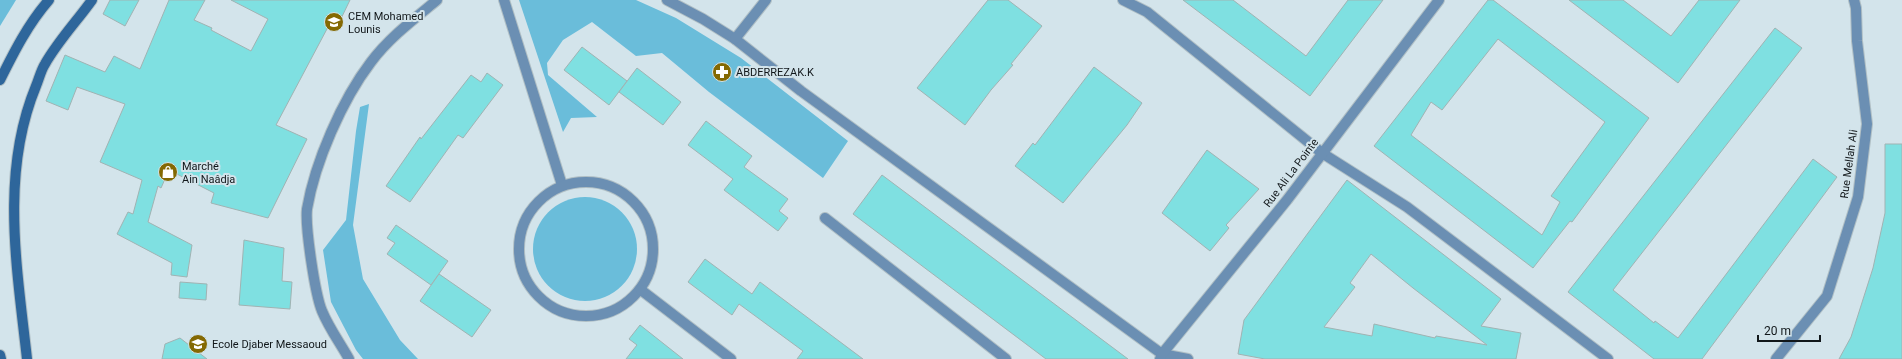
<svg xmlns="http://www.w3.org/2000/svg" width="1902" height="359" font-family="Roboto,sans-serif">
<rect width="100%" height="100%" fill="#d3e4eb"/>
<g fill="#6abdda">
<path d="M0,0H16L0,26Z"/>
<path d="M519,0H636L676,18L741,58L848,141L823,178L709,92L662,53L636,56L592,22L563,40L547,63L548,75L597,117L571,118L563,132Z"/>
<path d="M369,104L353,225L363,279L400,340L418,359H363L356,350L331,302L323,250L346,220L356,131L360,107Z"/>
<circle cx="585" cy="249" r="52"/>
</g>
<g fill="#7fe0e1" stroke="#a0b3b3" fill-rule="evenodd">
<path d="M110,0H139L125,26L103,14Z"/>
<path d="M169,0H205L194,20L212,28L211,30L251,51L268,19L231,0H350L335,31L328,27L276,125L307,139L268,218L211,203L214,193L169,170L161,188L158,186L148,222L192,245L187,277L171,275L172,263L117,234L128,212L133,214L142,180L100,162L125,104L77,87L68,110L46,101L65,55L105,72L114,56L140,69Z"/>
<path d="M988,0H1008L1042,26L1011,64L1013,65L991,90L965,125L917,88Z"/>
<path d="M1183,0H1233L1306,56L1348,0H1383L1310,96Z"/>
<path d="M1488,0H1493L1649,118L1572,222L1570,221L1533,268L1374,146ZM1498,39L1605,122L1551,196L1560,202L1542,235L1411,135L1431,102L1442,110Z"/>
<path d="M1569,0H1623L1671,36L1699,0H1740L1678,83Z"/>
<path d="M1775,28L1802,48L1613,290L1654,323L1655,321L1678,338L1813,159L1837,177L1702,359H1654L1568,292Z"/>
<path d="M582,47L627,81L609,105L564,70Z"/>
<path d="M1094,67L1142,103L1127,125L1063,203L1015,166L1033,143L1035,145Z"/>
<path d="M637,68L681,102L663,125L619,92Z"/>
<path d="M487,73L503,85L463,138L458,135L410,202L386,186L420,137L421,139L471,75L481,82Z"/>
<path d="M706,121L752,156L744,167L788,199L779,211L788,218L778,231L724,190L733,179L688,145Z"/>
<path d="M1885,144H1902V359H1839L1851,337L1873,268L1885,213Z"/>
<path d="M1207,150L1259,189L1226,225L1229,228L1210,251L1162,213Z"/>
<path d="M882,175L1128,359H1046L853,214Z"/>
<path d="M1347,180L1501,299L1481,326L1521,333L1516,359H1265L1238,354L1244,320ZM1371,254L1413,288L1487,345L1436,336L1435,338L1374,324L1372,336L1324,327L1355,287L1350,283Z"/>
<path d="M396,225L448,261L431,285L387,254L395,243L387,238Z"/>
<path d="M244,240L284,248L282,281L292,282L290,309L239,305Z"/>
<path d="M705,259L752,294L760,282L863,359H797L803,351L739,304L732,315L688,282Z"/>
<path d="M439,274L491,310L472,337L420,301Z"/>
<path d="M180,282L207,284L206,300L179,298Z"/>
<path d="M640,325L683,359H626L637,345L629,339Z"/>
<path d="M180,338L207,359H162L165,344Z"/>
</g>
<g fill="none" stroke-linecap="round" stroke-linejoin="round">
<defs>
<g id="minor">
<path d="M504,0L562,185"/>
<path d="M667,0L703,19L735,39L801,91L1162,354L1188,359"/>
<path d="M1123,0L1147,12L1322,153L1407,207L1608,359"/>
<circle cx="586" cy="249" r="67"/>
<path d="M825,218L1006,359"/>
<path d="M641,290L731,359"/>
<path d="M349,359C340,343 329,328 322,311C315,294 305,227 307,209C315,162 342,100 371,62C389,38 414,19 437,0"/>
<path d="M1160,359L1162,354L1287,200L1439,0"/>
<path d="M1776,359L1827,296L1858,197L1867,124L1857,41L1856,8L1854,0"/>
</g>
<path id="tertiary" d="M735,39L766,0"/>
<g id="secondary">
<path d="M0,80C14,52 28,24 49,0"/>
<path d="M0,355L1,359"/>
<path d="M27,359C17,268 0,173 36,86C39,79 41,70 45,64C58,41 77,21 92,0"/>
</g>
</defs>
<use href="#minor" stroke="#b0bfc5" stroke-width="12"/>
<use href="#tertiary" stroke="#b0bfc5" stroke-width="12"/>
<use href="#secondary" stroke="#b0bfc5" stroke-width="12"/>
<use href="#minor" stroke="#6b8fb3" stroke-width="10"/>
<use href="#tertiary" stroke="#6b8fb3" stroke-width="10"/>
<use href="#secondary" stroke="#2e669b" stroke-width="10"/>
</g>
<defs>
<symbol id="school-disc" viewBox="-11 -11 22 22"><circle r="9.5" fill="#846903" stroke="#d3e4eb"/><path d="M0-5L7-2L0 1L-7-2ZM-4 1L0 2.5L4 1V4Q0 6-4 4Z" fill="#fff"/></symbol>
<symbol id="pharmacy-disc" viewBox="-11 -11 22 22"><circle r="9.5" fill="#846903" stroke="#d3e4eb"/><path d="M-2-6h4v4h4v4h-4v4h-4v-4h-4v-4h4Z" fill="#fff"/></symbol>
<symbol id="shop-disc" viewBox="-11 -11 22 22"><circle r="9.5" fill="#846903" stroke="#d3e4eb"/><path d="M-5-2.5h2.3a2.7 3.5 0 0 1 5.4 0H5L5.5 6h-11ZM-1.5-2.5h3a1.5 2.3 0 0 0-3 0Z" fill="#fff"/></symbol>
</defs>
<g fill-rule="evenodd">
<use href="#school-disc" x="323" y="11" width="22" height="22"/>
<use href="#pharmacy-disc" x="711" y="61" width="22" height="22"/>
<use href="#shop-disc" x="157" y="161" width="22" height="22"/>
<use href="#school-disc" x="187" y="333" width="22" height="22"/>
</g>
<g text-anchor="middle" dominant-baseline="central" stroke-width="4" stroke-linejoin="round" paint-order="stroke">
<g font-size="11" fill="#11171a" stroke="#d3e4eb" text-anchor="start">
<text x="348" y="16">CEM Mohamed<tspan x="348" dy="13">Lounis</tspan></text>
<text x="736" y="72">ABDERREZAK.K</text>
<text x="182" y="166">Marché<tspan x="182" dy="13">Ain Naâdja</tspan></text>
<text x="212" y="344">Ecole Djaber Messaoud</text>
</g>
<g font-size="11" fill="#11171a" stroke="#d3e4eb">
<text transform="translate(1849 164) rotate(-82)">Rue Mellah Ali</text>
<text transform="translate(1291 173) rotate(-53)">Rue Ali La Pointe</text>
</g>
</g>
<path d="M1758 335v6h62v-6" fill="none" stroke="#11171a" stroke-width="2"/>
<text x="1764" y="335" font-size="12" fill="#11171a" stroke="#d3e4eb" stroke-width="3" paint-order="stroke">20 m</text>
</svg>
